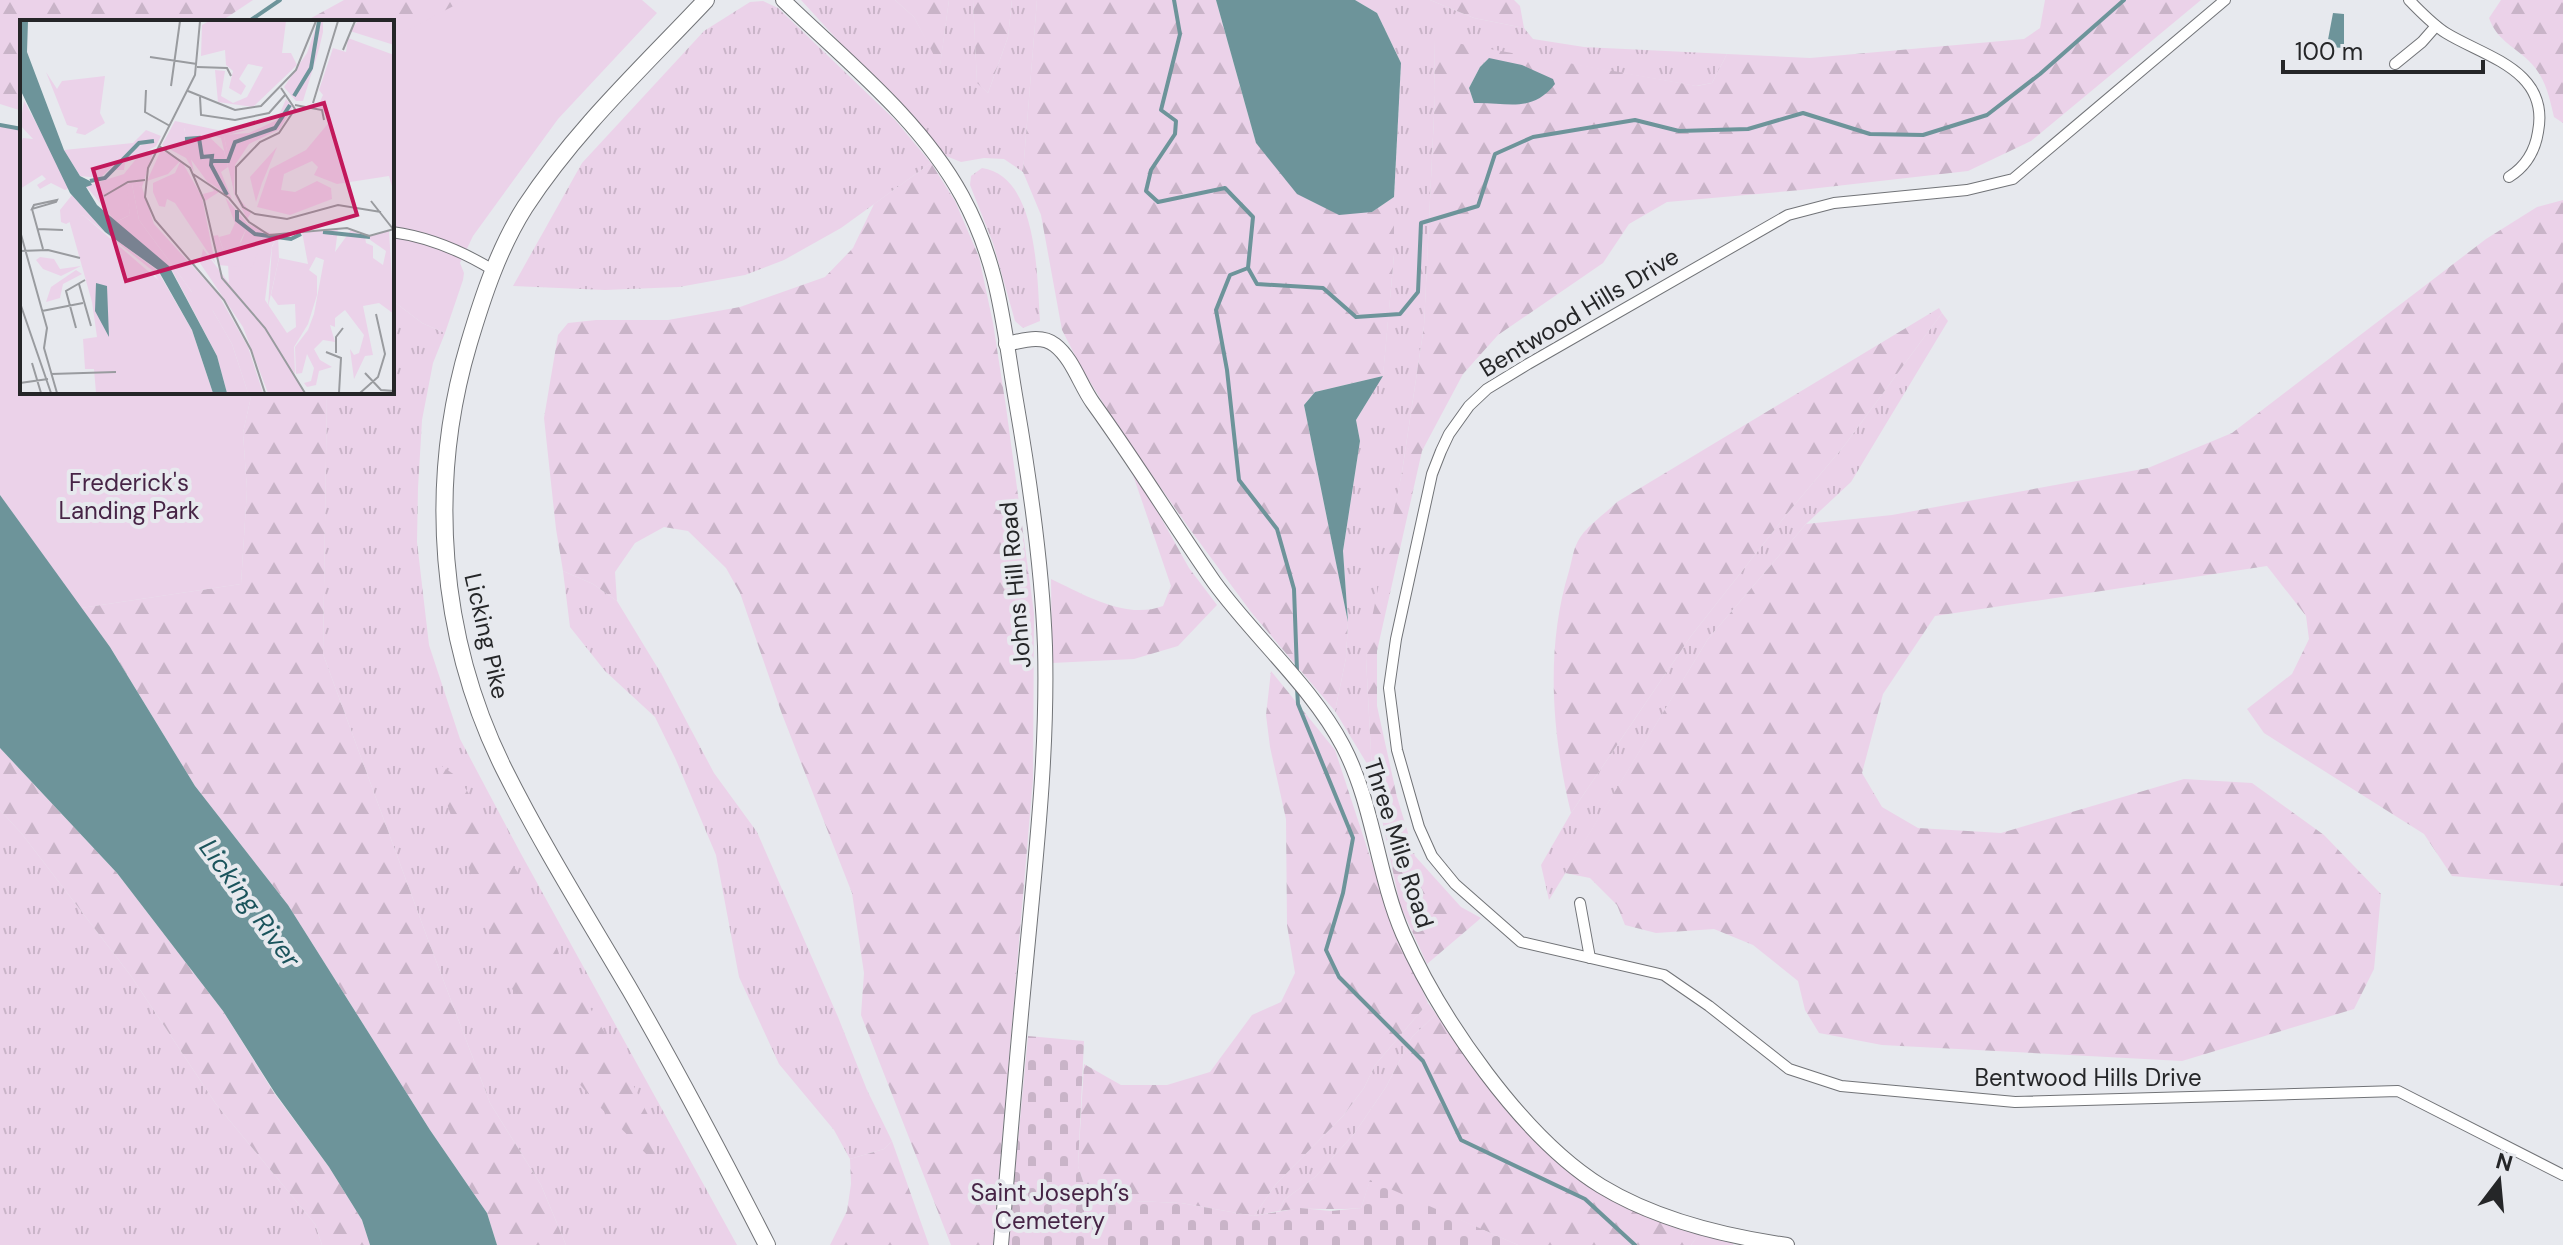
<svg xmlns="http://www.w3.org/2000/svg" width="2563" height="1245" font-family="'DM Sans',sans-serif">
<defs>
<pattern id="grass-tufts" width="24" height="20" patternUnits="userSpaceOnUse" patternTransform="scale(2)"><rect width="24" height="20" fill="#ebd2e9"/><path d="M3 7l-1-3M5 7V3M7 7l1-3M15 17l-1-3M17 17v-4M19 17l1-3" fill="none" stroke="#c9b4c8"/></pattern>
<pattern id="forest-firs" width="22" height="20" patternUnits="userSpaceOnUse" patternTransform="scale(2)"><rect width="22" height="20" fill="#ebd2e9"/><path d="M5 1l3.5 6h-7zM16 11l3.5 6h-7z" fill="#c9b4c8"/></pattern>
<pattern id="cemetery-stones" width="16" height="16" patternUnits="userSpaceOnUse" patternTransform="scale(2)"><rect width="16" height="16" fill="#ebd2e9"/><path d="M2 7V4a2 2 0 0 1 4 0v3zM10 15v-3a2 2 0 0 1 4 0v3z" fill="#c9b4c8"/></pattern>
</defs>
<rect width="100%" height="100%" fill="#e7e9ee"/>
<g fill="url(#grass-tufts)">
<path d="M801,0H895L914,17L940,65L949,0H973L977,82L988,93L1008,37L1012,0H1037L1023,172L1004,159L984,158L961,162L946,156L919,123L865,70Z"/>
<path d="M1355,0H1430L1474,18L1524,28L1533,39L1584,47L1727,54L1712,83L1696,86L1434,40L1435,95L1424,326L1402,472L1366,658L1372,772L1335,711L1346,658L1348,622L1343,551L1360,441L1356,420L1383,375L1394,255V197L1401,63L1377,13Z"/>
<path d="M763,1L778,8L895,120L931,163L841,228L784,260L745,275L679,287L605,290L513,286L582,163L704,31L750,2Z"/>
<path d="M982,168C1038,176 1037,277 1040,321L1023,328L1015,321L993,243L970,185L971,176Z"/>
<path d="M392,300L422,323L445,333L433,363L422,420L418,488L417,542L429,645L460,739L520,852L737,1245H566L541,1185L490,1103L427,937L323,654L327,392H392Z"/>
<path d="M1942,313L1948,321L1851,482L1806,524L1708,639L1549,900L1541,865L1571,813L1691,636L1786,515L1844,446Z"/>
<path d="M563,571L593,584L617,601L662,675L714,773L757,832L838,1017L867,1090L892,1141L884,1149L850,1159L834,1130L779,1064L739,977L716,855L676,760L655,717L605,671L570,627Z"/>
<path d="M0,810L22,834L131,976L216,1104L315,1224L322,1245H0Z"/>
<path d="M1428,1003L1436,1014L1412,1037L1386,1087L1354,1134L1315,1177L1284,1200L1279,1211L1254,1216L1276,1184L1343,1116L1364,1088L1375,1065Z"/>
<path d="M1699,1234L1734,1242L1733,1245H1691Z"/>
</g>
<g fill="url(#forest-firs)" fill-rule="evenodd">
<path d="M0,0H253L220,22H22V111L0,104Z"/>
<path d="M344,0H472L392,38V22H304Z"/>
<path d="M895,0H949L940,67L914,17Z"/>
<path d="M973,0H1012L1008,37L988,93L977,83Z"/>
<path d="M1037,0H1216L1256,143L1372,212L1394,197V255L1383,376L1315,392L1304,405L1348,622L1346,658L1335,711L1251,612L1189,528L1114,421L1081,367L1062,330L1041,215L1023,172Z"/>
<path d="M1430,0H1514L1520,6L1524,28L1474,18Z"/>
<path d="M2045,0H2201L2031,141L1968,171L1801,190L1667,202L1629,224L1603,263L1498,335L1463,374L1422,451L1377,651V706L1397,797L1415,856L1461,907L1481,918L1427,964L1400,905L1372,772L1366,658L1368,637L1402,472L1424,326L1435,95L1434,39L1697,86L1712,83L1727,54L1810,58L2024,39L2040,28ZM1489,58V102L1474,103L1469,88L1480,67Z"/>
<path d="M2501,0H2563V123L2554,117C2549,95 2545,76 2528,60C2512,45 2497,40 2489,18Z"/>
<path d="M931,163L955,201L979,257L993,323L1006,407L1034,613L1033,779L993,1245H951L861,1015L864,973L852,893L782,714L740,593L726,568L688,531L664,527L635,543L615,572L617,601L593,584L563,571L556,529L544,418L558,335L568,323L596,320H668L740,307L825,277L853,248L874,204Z"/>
<path d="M2563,200V886L2452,876L2424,834L2264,733L2247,709L2292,674L2309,639L2306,616L2267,566L1935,616L1883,694L1862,773L1882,807L1918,828L2001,833L2184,779L2252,783L2324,835L2381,894L2374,969L2354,1009L2182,1061L1882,1045L1819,1033L1805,1010L1798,981L1753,945L1714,929L1656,933L1625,925L1617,905L1590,878L1565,873L1708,639L1806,524L1892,515L2148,468L2232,433L2486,239L2537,207Z"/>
<path d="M1939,308L1942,313L1844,446L1786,515L1691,636L1571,813C1552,735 1545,649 1569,571C1572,561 1573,550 1578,541C1585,527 1605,514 1617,502Z"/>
<path d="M252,392H327L323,654L427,937L490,1103L541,1185L566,1245H497L487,1213L430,1130L288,905L195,786L110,647L81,608L241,584L247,489L243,433Z"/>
<path d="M1132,466L1189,568L1217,605L1178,646L1134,659L1052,663L1051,579C1085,595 1126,620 1163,606L1171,586L1132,472Z"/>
<path d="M1271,671L1335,750L1389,915L1428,1003L1375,1065L1364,1088L1343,1116L1276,1184L1254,1216L1181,1203L1089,1199L1078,1166L1084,1064L1121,1085H1167L1210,1072L1252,1015L1281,1002L1295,973L1287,925L1286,819L1270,747L1266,715Z"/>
<path d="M0,748L117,873L223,1011L274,1093L329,1167L362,1220L370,1245H322L315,1224L216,1104L131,976L22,834L0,810Z"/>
<path d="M436,762L459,778L521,878L563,963L621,1060L648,1115L657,1165L593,1100L549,1048L506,979L441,786Z"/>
<path d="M1436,1014C1491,1092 1532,1154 1618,1203C1643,1217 1672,1225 1699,1234L1691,1245H1518L1370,1181L1361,1208C1333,1211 1307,1206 1279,1211L1284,1200L1315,1177L1354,1134L1386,1087L1412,1037Z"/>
<path d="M892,1141L929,1245H830L847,1211L851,1184L850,1159L884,1149Z"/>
</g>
<path fill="url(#cemetery-stones)" d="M1028,1036L1084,1041L1078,1166L1089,1199L1181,1203L1254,1216L1300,1208L1331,1211L1361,1208L1370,1180L1518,1245H1008Z"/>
<g fill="#ebd2e9">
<path d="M465,0H642L657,13L558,119L473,236L460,263L464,273L463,280L445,333L422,323L392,300V38Z"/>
<path d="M0,125L22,129V392H252L243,433L247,489L241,584L81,608L0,495Z"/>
</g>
<g fill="#6d949a">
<path d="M1216,0H1355L1377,13L1401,63L1394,197L1372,212L1339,215L1297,194L1256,143Z"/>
<path d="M2333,13L2344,14V48L2329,47L2327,45Z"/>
<path d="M1489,58L1522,65L1553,79L1555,84C1531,114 1507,102 1474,103L1469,88L1480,67Z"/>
<path d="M1383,376L1356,420L1360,441L1343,551L1348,622L1304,405L1315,392Z"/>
<path d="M0,495L110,647L195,786L288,905L430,1130L487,1213L497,1245H370L362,1220L329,1167L275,1093L223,1011L117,873L0,748Z"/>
</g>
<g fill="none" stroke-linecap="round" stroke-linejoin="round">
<g stroke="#6d949a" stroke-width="4">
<path d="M1174,0L1180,34L1161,110L1176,121L1175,134L1151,170L1146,191L1158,202L1225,188L1253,217L1248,268L1230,275L1216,310L1227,370L1239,480L1277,529L1294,589L1297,671"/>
<path d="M248,22L280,0"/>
<path d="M0,125L22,129"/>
<path d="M1248,268L1257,284L1323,288L1356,317L1400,314L1418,292L1421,223L1478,206L1495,154L1533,137L1635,120L1679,131L1748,129L1803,113L1870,134L1923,135L1987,115L2040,74L2124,0"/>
<path d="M1297,688L1298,704L1353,838L1343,893L1326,950L1339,977L1423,1061L1461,1140L1585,1199L1635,1245"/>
</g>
<defs>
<g id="street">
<path d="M2225,0L2013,179L1967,190L1834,203L1788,215L1528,364L1487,389L1469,406L1449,434L1441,451L1432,474L1396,639L1389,688L1397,750L1419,827L1432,856L1455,884L1521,942L1664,975L1709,1006L1789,1069L1841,1086L2015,1102L2398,1091L2563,1175"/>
<path d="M2409,0C2421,12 2432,24 2446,33C2485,57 2550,70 2538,132C2535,151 2525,167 2509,177"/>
<path d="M2395,64L2422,42L2436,26"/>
<path d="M392,232C429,237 462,251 493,270"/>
<path d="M1580,903L1590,958"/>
</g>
<g id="secondary">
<path d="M783,0C845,60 920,119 962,196C1000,266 1003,325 1016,401C1030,482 1042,564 1045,646C1048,755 1035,864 1025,972C1016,1063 1009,1154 1001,1245"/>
<path d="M1006,344C1022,341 1041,334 1055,345C1073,359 1080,385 1093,403C1135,461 1173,523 1214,582C1254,637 1312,687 1343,746C1374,805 1377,874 1403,934C1440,1018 1522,1137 1601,1186C1657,1220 1723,1236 1787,1245"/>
</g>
<path id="primary" d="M706,0C643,67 576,129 525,207C499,248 483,296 469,343C427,484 439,638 504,769C542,845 587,917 630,990C678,1073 723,1159 767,1245"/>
</defs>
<use href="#street" stroke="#717377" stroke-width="12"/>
<use href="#secondary" stroke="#717377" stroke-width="16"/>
<use href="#primary" stroke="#717377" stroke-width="18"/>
<use href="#street" stroke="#fff" stroke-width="10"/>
<use href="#secondary" stroke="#fff" stroke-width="14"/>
<use href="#primary" stroke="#fff" stroke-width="16"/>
</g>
<g text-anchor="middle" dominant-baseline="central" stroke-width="8" stroke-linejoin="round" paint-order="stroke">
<g font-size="24" fill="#252628" stroke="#e7e9ee">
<text transform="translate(1579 312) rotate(-31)">Bentwood Hills Drive</text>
<text transform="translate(1015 585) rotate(-95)">Johns Hill Road</text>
<text transform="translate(487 636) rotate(77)">Licking Pike</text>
<text transform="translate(1399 843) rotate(72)">Three Mile Road</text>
<text x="2088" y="1077">Bentwood Hills Drive</text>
</g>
<g font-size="24" fill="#472446" stroke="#e7e9ee">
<text x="129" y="482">Frederick's<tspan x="129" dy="28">Landing Park</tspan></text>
<text x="1050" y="1192">Saint Joseph’s<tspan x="1050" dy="28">Cemetery</tspan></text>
</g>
<g font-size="26" font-style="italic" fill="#1b545c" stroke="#e7e9ee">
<text transform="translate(250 903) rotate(54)">Licking River</text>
</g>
</g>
<g transform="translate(20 20)">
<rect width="374" height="374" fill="#e7e9ee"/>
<path d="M155,101L207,112L230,109L204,116L217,183L201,118L164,108L174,152L166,138L142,125ZM141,130L161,140L148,154L127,161ZM112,164L122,167L134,204L198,274L228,327L243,373H228L212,324L193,291L172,272L119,200ZM63,195L143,264L173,319L191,373H76L74,349H65L63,319L77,317L72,282L49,200ZM258,216L259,238L248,287L252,227Z" fill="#ebd2e9"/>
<path d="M189,1H266L262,33H271L277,45L233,87L198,82L195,50L205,51L201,76L213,83L227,77L243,47L228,44L219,59L226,66L221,75L209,68L213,51L206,45L205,30L181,36L182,5ZM298,1H303V12L299,29L283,81H276L264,67L287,33ZM338,1H374V25L330,11ZM328,18L374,35V173L369,156L317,164L294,155L298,147L292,141L264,154L261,170L275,172L297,161L311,168L312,179L270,195L237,187L250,149L286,130L311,100L298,86L303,75L299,70L313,28L326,32ZM26,52L37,69L42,61L85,56L80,93L85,103L65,115L56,113L58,108L47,105ZM266,79L273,87L260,109L229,124L215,145L214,172L231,193L227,199L214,173L204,115L229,113L257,100ZM4,81L35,137L49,168L45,170L31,163L20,169L17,165L26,159L22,155L0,169V126L3,118L13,119L0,105ZM164,107L181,109L204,131L208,147L201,152L212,179L189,162L199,172L185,181L183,174L194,171L170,138ZM126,110L141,116L136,126L105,143L104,150H94L119,126L135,120L119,122L80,158L60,156L44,130L113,123ZM257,127L242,163L236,182L230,157ZM161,140L182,177L195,243L155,183L147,179L145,187L139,186L133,172V163L155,153ZM105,164H112L119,200L172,272L181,271L193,291L212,324L228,373H207L197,336L153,252L96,202L110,195ZM52,175L85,212L137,250L172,310L193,373H187L183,351L168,326L173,319L133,251L63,195L46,204L41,202L40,190ZM205,177L228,204L258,216L252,226L245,280L267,313L276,307L275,284L258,285L251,275L259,238L288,244L282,212L318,209L315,232L331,210L345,216L346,223L353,226V238L363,245L366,231L346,217L369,211L374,294L359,283L343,286L353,335L345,336L334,359L330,329L334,335L339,333L344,315L325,290L315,298V307L310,305L315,322L303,320L294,329L300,340L312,347L299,351L296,365L287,367L284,363L291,361L294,348L287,334L282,353L276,354L275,327L288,310L294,294L304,240L296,237L289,250L297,256V275L288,304L274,327L275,354L209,264L208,243L227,223L220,225L227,207L218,226L203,229L199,217L210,214L215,203ZM183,229L251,318L285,373H248L223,307L180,243ZM20,237L34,239L40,249L61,246L41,256L23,249L16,240ZM56,250L62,254L43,264L40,278L26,282L31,267Z" fill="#ebd2e9"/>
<path d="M198,215L203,229L227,220L244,222L245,230L239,229L232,248L198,245L193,216Z" fill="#ebd2e9"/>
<path d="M124,129L133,133L122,167L106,163L110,195L96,202L66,166L104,154Z" fill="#ebd2e9"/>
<path d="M0,1H8L7,32L44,130L60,156L70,161L72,165L66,167L77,185L149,246L197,336L207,373H193L172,310L138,250L85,212L50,173L0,69ZM76,263L87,266L89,317L75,291Z" fill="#6d949a"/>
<path fill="none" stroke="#6d949a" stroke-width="4" d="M274,76L291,48L299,1M165,119L179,118L182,137L192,136L191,145L207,175M193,141H208L215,122L255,108L270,85M70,161L85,158L119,123L134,121M217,190V200L235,214L271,219L281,214M303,212L350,217"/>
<path fill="none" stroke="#999b9f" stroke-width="2" d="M180,1L175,55L128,148L125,177L135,200L204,280L231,330L245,373M323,30L335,1M130,37L177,44M177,47L207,48L211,56M151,66L160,1M261,68L275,89L259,113L240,122L216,147V174L223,187L235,194L267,199L318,185L361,192M126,70L125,92L150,106M168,71L215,90L241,86L276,50L296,1M180,77L181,95L215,100L249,93L265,75M293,83L318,1M275,85L302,90L304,100M139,126L170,148L184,180L202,258L245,308L285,373M173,154L209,178L229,202L249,215L327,208L349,216L374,209M84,176L108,162L125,160M37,180L36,182L12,189L14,185ZM351,181L373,209M12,189L23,229M18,209L43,210M0,211L27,308L24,328L37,373M0,231L28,230L60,238M59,264L71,306M0,283L31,373M22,291L63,283M56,308L46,271L65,260M306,332L321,338L319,373M316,333V317L323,308M12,343L21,373M345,353L361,370L374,371M31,354L96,352M0,363L28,359M340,373L358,357L365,334L356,294"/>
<path fill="#c2185b" fill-opacity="0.15" stroke="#c2185b" stroke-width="4" d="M304,83L337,195L106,261L73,149Z"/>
<rect width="374" height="374" fill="none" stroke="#252628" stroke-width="4"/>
</g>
<g transform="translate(2499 1181) rotate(16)" stroke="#e7e9ee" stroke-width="6" paint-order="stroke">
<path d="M0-6L14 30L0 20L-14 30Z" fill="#252628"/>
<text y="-12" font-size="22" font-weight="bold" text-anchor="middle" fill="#252628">N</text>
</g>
<path d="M2283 60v12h200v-12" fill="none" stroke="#252628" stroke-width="4"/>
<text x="2295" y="60" font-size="24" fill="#252628" stroke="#e7e9ee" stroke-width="6" paint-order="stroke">100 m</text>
</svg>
